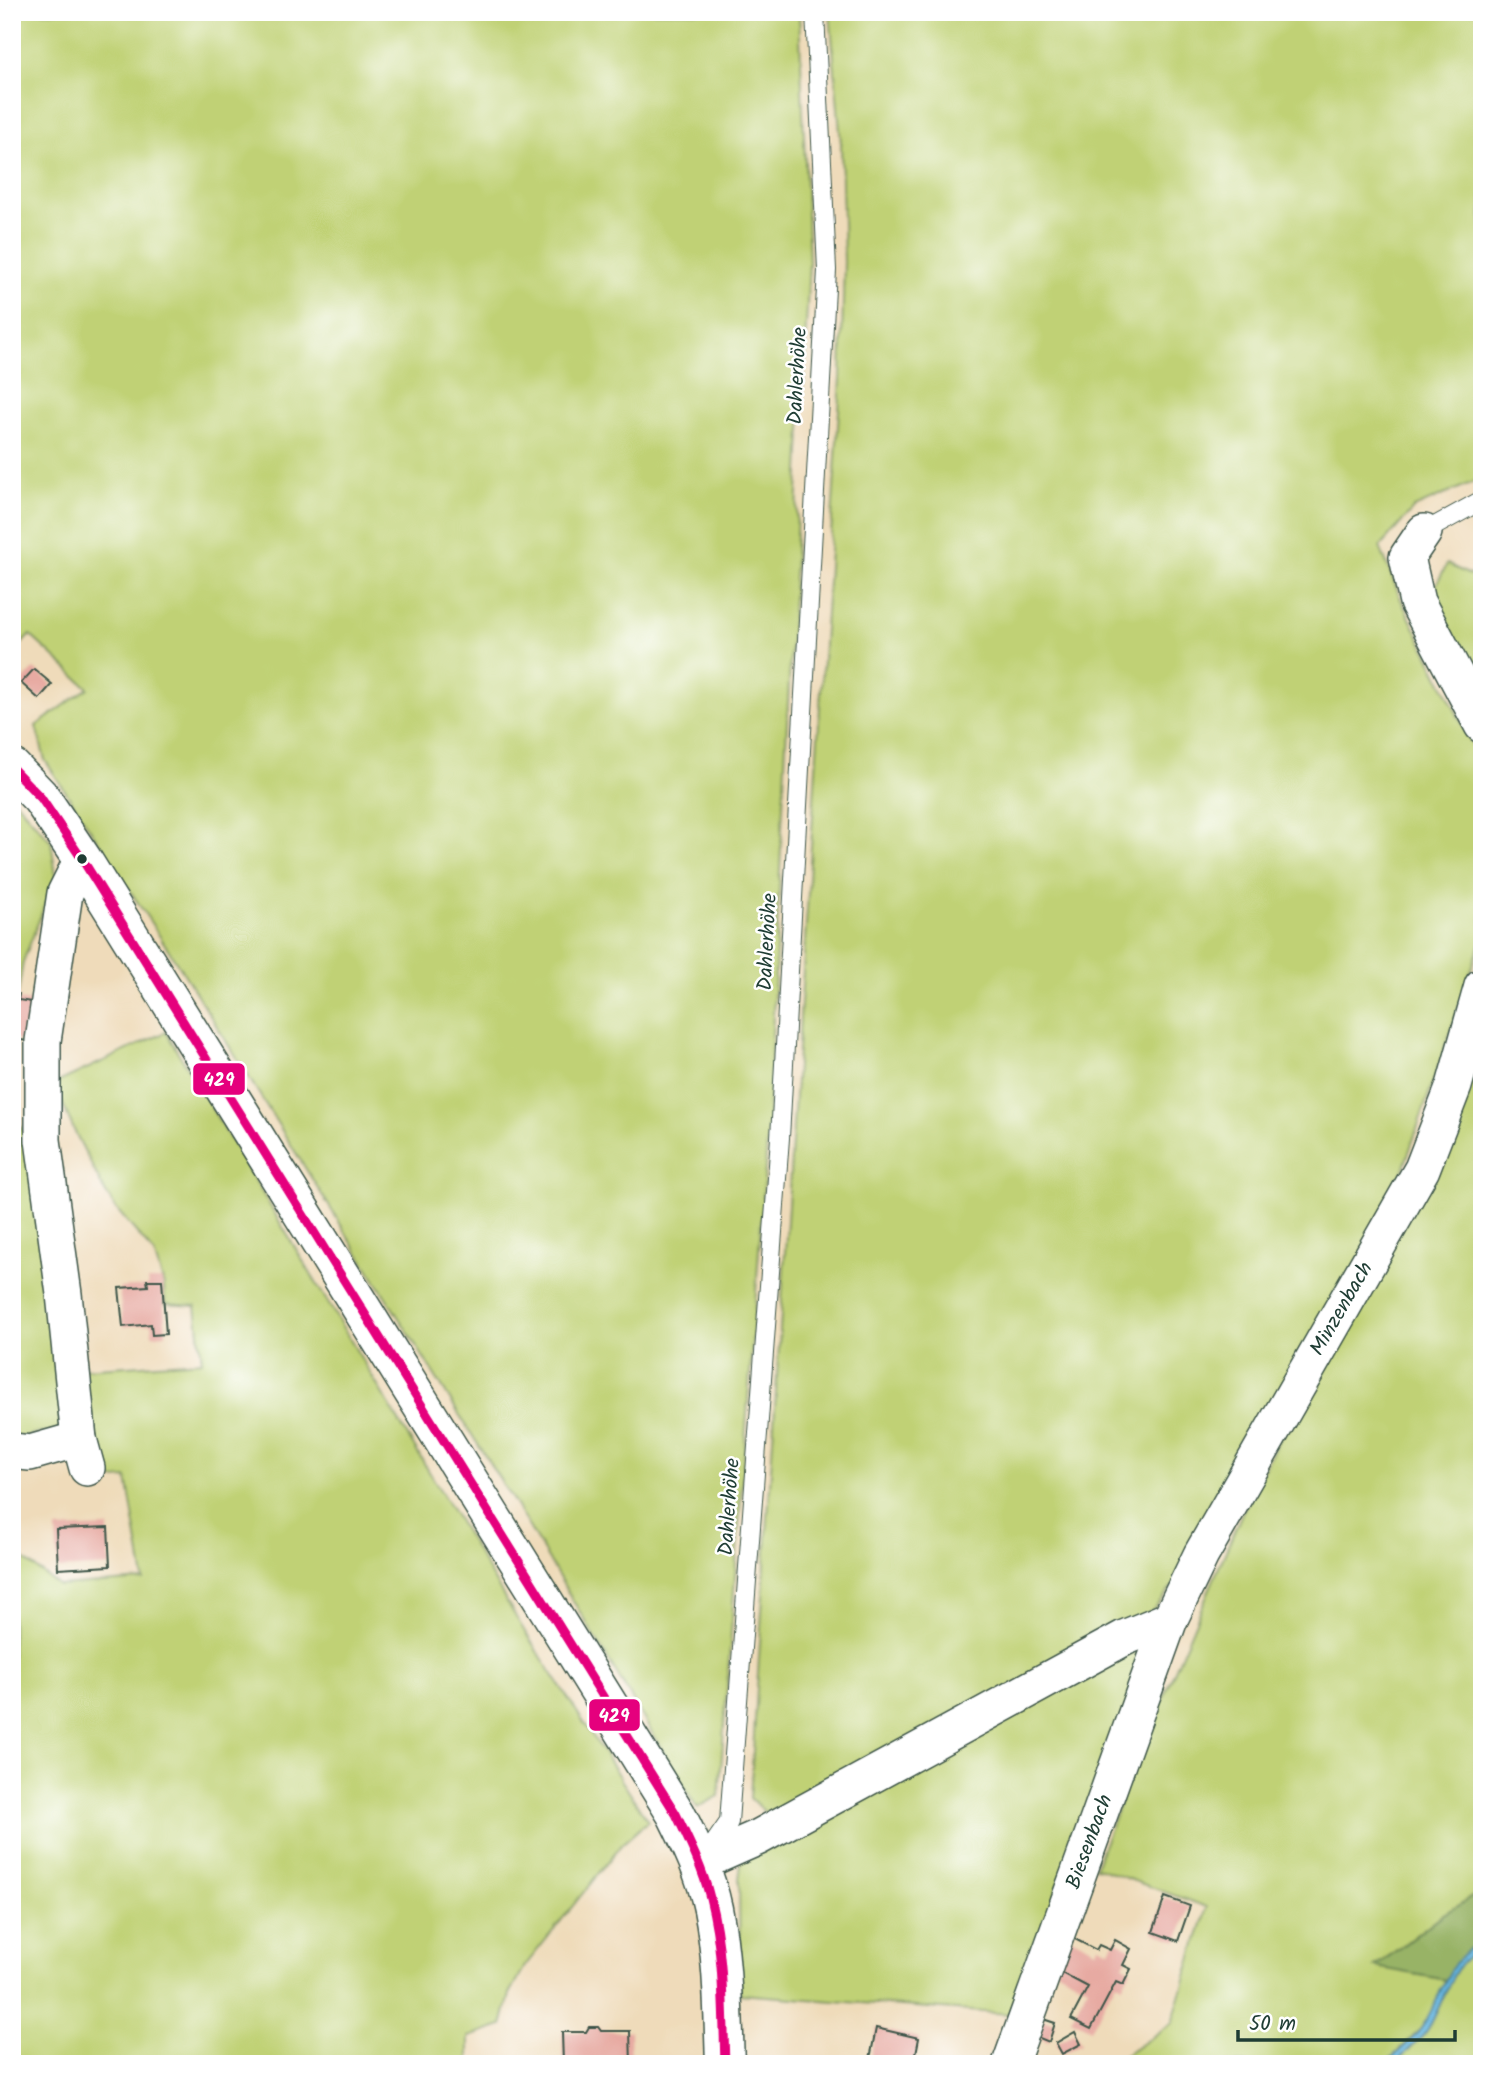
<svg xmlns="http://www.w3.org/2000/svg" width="1494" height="2076" font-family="Kalam,sans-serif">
<rect width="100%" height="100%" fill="#fff"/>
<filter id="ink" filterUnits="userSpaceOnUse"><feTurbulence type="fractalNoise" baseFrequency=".0143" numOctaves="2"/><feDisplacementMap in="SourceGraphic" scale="14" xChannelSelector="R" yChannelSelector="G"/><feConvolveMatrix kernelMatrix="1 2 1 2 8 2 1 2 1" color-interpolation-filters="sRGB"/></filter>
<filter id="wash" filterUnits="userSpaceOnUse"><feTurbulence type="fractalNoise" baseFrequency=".00686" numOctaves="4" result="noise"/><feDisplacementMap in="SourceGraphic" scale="28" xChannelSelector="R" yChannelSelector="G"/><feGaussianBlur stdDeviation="1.57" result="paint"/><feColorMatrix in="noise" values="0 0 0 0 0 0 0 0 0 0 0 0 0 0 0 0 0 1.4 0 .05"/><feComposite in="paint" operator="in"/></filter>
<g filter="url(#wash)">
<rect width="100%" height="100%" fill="#efdbba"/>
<g fill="#c0d174" stroke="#708754" stroke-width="2">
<path d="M12,12H799L809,263L767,1141L719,1796L697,1808L517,1507L181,969L45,760L36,726L88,688L30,635L12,654Z"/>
<path d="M830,12H1482V478L1414,508L1380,547L1402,602L1482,764V939L1394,1196L1182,1576L1153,1610L771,1818L750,1798L841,379L844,262L841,144Z"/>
<path d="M1447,564L1482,581V693L1432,593Z"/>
<path d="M12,797L51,841L56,876L23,962L18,993H12Z"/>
<path d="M1482,1031V1891L1442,1915L1376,1966L1446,1980L1431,2014L1419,2031L1385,2064H1112L1172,2023L1207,1907L1095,1867L1134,1766L1242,1513Z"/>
<path d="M166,1032L525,1632L648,1821L622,1844L525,1966L510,1994L502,2026L469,2037V2064H12V1550L59,1586L144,1580L127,1478L102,1480L91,1447L82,1369L202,1361L196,1306L165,1304L164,1285L154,1253L117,1210L105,1192L74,1130L54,1084Z"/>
<path d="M12,1116L35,1145L66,1417L57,1430L12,1439Z"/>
<path d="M1132,1651L1148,1652L1009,2014L740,1994L739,1879L742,1857Z"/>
<path d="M1482,1949V2064H1393C1404,2054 1416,2044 1425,2033C1442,2011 1452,1955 1482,1949Z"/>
</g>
<path fill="#98b366" stroke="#5c784d" stroke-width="2" d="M1482,1891V1944C1463,1947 1455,1965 1446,1980L1375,1967L1442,1915Z"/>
<path fill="#6ab9e4" stroke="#447b8c" stroke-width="2" d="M1482,1944V1949C1452,1955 1442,2011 1425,2033C1416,2044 1404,2054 1393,2064H1385C1397,2053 1411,2042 1420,2030C1439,2006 1449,1949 1482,1944Z"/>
<g id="blocks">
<g fill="#e7aaa2">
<path d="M34,669L52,684L39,699L21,683Z"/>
<path d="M12,993L19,994L18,1000L32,1002L28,1041L12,1039Z"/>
<path d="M147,1280H162L166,1334L152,1335L151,1324L123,1327L119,1288L148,1286Z"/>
<path d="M108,1527L110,1566L58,1569L56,1529Z"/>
<path d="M1165,1897L1190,1906L1178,1941L1153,1932Z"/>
<path d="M1071,1937L1096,1950L1099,1945L1110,1950L1115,1940L1131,1949L1123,1965L1131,1969L1123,1985L1116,1982L1091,2029L1071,2019L1088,1987L1054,1969Z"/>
<path d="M1043,2019L1055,2023L1049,2042L1037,2037Z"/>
<path d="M589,2027H598L601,2031H630L631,2064H563L562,2032H586Z"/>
<path d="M876,2028L919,2038L914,2064H869Z"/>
<path d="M1075,2032L1081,2044L1062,2054L1056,2043Z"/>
</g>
</g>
</g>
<g filter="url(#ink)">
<use href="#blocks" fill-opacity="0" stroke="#3e5548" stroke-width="2"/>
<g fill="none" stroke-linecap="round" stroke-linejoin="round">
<defs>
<g id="service">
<path d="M1424,532L1482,500"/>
<path d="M706,1855L729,1822L780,1138L827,270L815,12"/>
</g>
<g id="minor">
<path d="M1424,532L1407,557L1417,602L1482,725"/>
<path d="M82,859L65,893L43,1041V1140L64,1294L79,1439L87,1468"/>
<path d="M12,1451L30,1453L79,1439"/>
<path d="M700,1863L759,1837L1124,1638L1170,1619"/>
<path d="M1010,2064L1170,1619L1201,1555L1422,1169L1454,1086L1482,986"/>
</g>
<path id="tertiary" d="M12,768L41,798L82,859L676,1814C691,1844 706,1875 713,1909C723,1959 723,2012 725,2064"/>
</defs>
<use href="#service" stroke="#3e5548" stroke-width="20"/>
<use href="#minor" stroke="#3e5548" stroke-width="38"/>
<use href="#tertiary" stroke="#3e5548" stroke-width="41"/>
<use href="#service" stroke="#fff" stroke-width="18"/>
<use href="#minor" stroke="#fff" stroke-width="35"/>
<use href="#tertiary" stroke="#fff" stroke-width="38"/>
<defs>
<path id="bus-1" d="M12,768L41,798L82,859L676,1814C689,1841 703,1869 710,1898C724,1952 723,2009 725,2064"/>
</defs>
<use href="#bus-1" stroke="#fff" stroke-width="14"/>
<use href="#bus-1" stroke="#e5007d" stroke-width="9"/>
</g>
</g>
<circle fill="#1f3d34" stroke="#fff" stroke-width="2.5" cx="82" cy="859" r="6"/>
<g text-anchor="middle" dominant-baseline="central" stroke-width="5" stroke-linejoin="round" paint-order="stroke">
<g font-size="21" fill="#1f3d34" stroke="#fff">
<text transform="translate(798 376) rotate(-87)">Dahlerhöhe</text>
<text transform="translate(768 942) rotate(-87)">Dahlerhöhe</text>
<text transform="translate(1342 1309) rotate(-60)">Minzenbach</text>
<text transform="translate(730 1507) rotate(-86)">Dahlerhöhe</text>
<text transform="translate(1090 1842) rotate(-70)">Biesenbach</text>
</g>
</g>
<g stroke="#fff" stroke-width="2.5">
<rect x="192" y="1062" width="54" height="34" rx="7" fill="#e5007d"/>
<rect x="588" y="1698" width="53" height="34" rx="7" fill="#e5007d"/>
</g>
<g font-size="19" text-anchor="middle" font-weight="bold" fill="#fff">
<text x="219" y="1086">429</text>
<text x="614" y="1722">429</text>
</g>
<rect width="1494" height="2076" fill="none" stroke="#fff" stroke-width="42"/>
<path d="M1238 2030v10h217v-10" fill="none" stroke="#1f3d34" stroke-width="3.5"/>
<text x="1249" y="2030" font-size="21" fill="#1f3d34" stroke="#ffffff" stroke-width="5" paint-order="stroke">50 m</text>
</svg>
